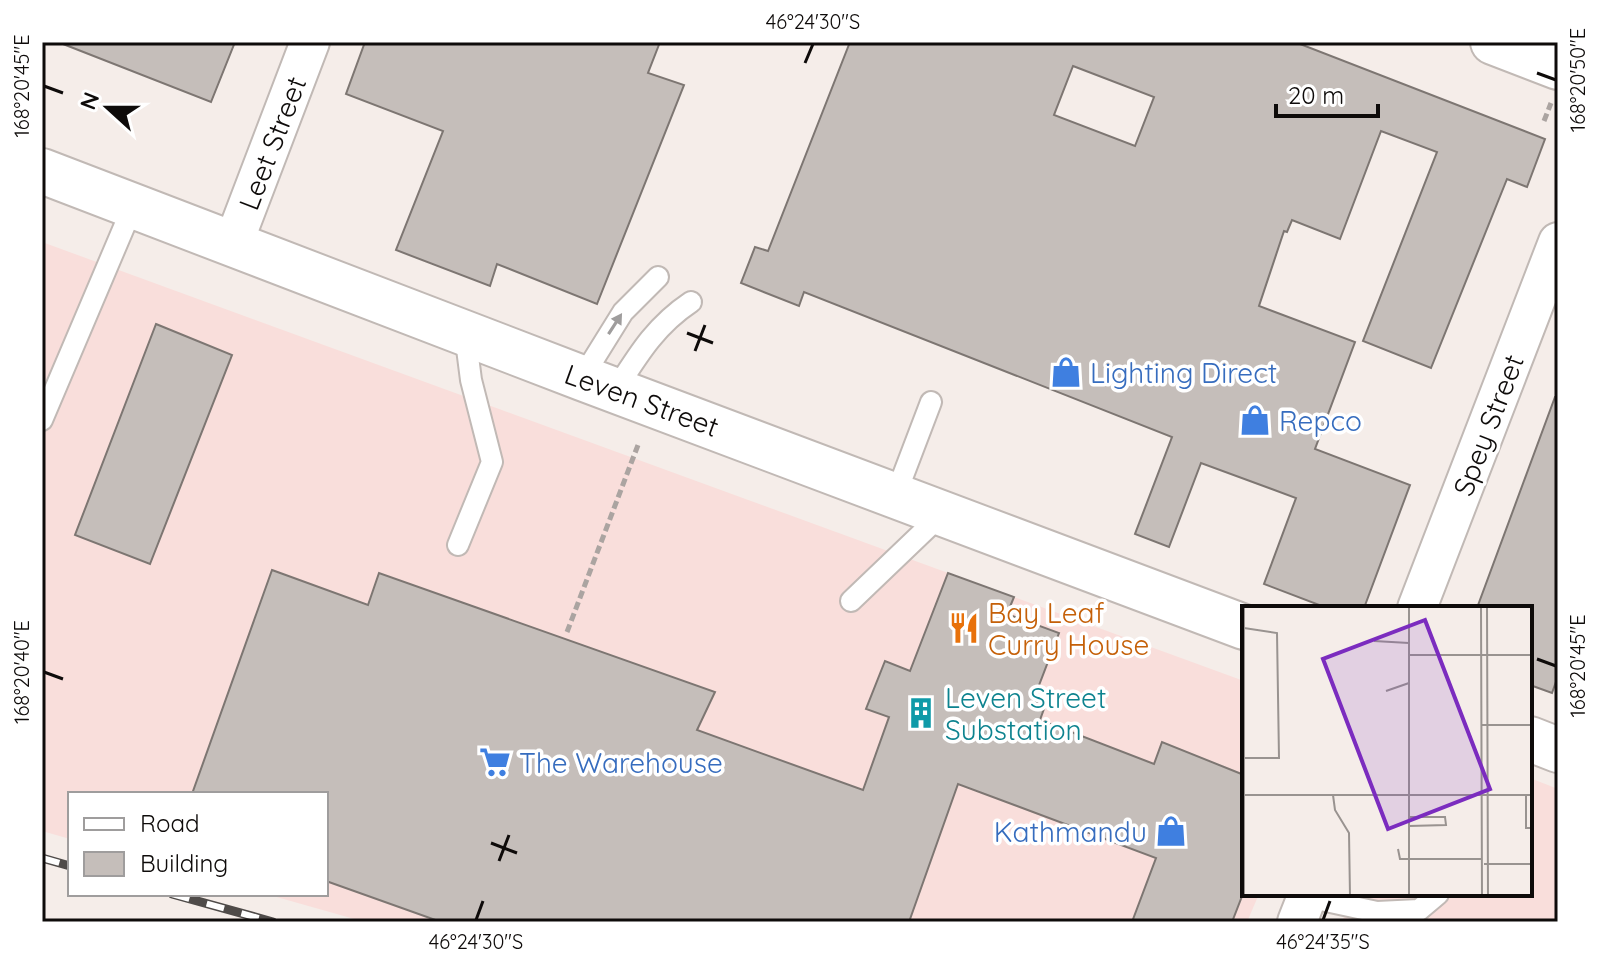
<svg xmlns="http://www.w3.org/2000/svg" width="1600" height="964" font-family="Quicksand,sans-serif">
<rect width="100%" height="100%" fill="#f5ede9"/>
<g fill="#f9dedb">
<path d="M42,242L1244,681V894H1259L1247,922H365L266,894H326V794H70V839L42,831Z"/>
<path d="M1530,778L1558,789V922H1342L1353,894H1530Z"/>
</g>
<g fill="#c5beba" stroke="#7d7672" stroke-width="2" fill-rule="evenodd">
<path d="M63,42H235L211,102L63,44Z"/>
<path d="M365,42H660L648,73L684,85L597,304L497,264L490,286L396,250L443,131L346,94Z"/>
<path d="M850,42H1295L1545,139L1527,187L1507,179L1431,368L1363,341L1437,152L1381,131L1340,239L1292,220L1287,232L1284,231L1259,306L1355,342L1315,449L1410,485L1364,608H1327L1264,584L1296,498L1201,463L1169,547L1135,534L1172,437L804,292L799,306L741,283L755,247L768,251ZM1073,66L1154,97L1135,146L1054,115Z"/>
<path d="M156,324L232,355L150,564L75,535Z"/>
<path d="M1555,397H1558V676L1552,693L1530,685V608H1477Z"/>
<path d="M272,570L368,605L379,573L715,692L697,730L863,790L889,717L866,709L885,661L910,671L948,573L1014,597L1007,614L1059,633L1033,701L1045,706L1040,720L1154,764L1162,742L1244,775V891L1232,922H1132L1156,858L958,784L909,922H441L326,881V794H192Z"/>
</g>
<g fill="none" stroke-linecap="round" stroke-linejoin="round">
<defs>
<g id="lane">
<path d="M582,378L623,312L658,277"/>
<path d="M615,391C638,355 655,326 691,302"/>
<path d="M42,420L133,206"/>
<path d="M896,494L931,402"/>
<path d="M458,545L492,462L471,380L465,333"/>
<path d="M851,601L944,512"/>
<path d="M1307,897L1377,912L1419,910L1438,894"/>
</g>
<g id="street">
<path d="M233,244L310,42"/>
<path d="M1417,608L1558,242"/>
<path d="M1297,922L1308,894"/>
</g>
<g id="secondary">
<path d="M42,171L582,378L1244,627"/>
<path d="M1530,739L1558,750"/>
</g>
<path id="primary" d="M1493,42L1558,67"/>
</defs>
<use href="#lane" stroke="#c1b9b5" stroke-width="24"/>
<use href="#street" stroke="#c1b9b5" stroke-width="42"/>
<use href="#secondary" stroke="#c1b9b5" stroke-width="48"/>
<use href="#primary" stroke="#c1b9b5" stroke-width="48"/>
<g stroke="#aba4a1" stroke-width="5" stroke-dasharray="8 4" stroke-linecap="butt">
<path d="M1544,121L1551,103"/>
<path d="M567,632L638,445"/>
</g>
<use href="#lane" stroke="#fff" stroke-width="20"/>
<use href="#street" stroke="#fff" stroke-width="38"/>
<use href="#secondary" stroke="#fff" stroke-width="44"/>
<use href="#primary" stroke="#fff" stroke-width="44"/>
<defs>
<g id="rail">
<path d="M42,858L70,866"/>
<path d="M172,894L273,922"/>
</g>
</defs>
<use href="#rail" stroke="#4f4b49" stroke-width="9"/>
<use href="#rail" stroke="#fff" stroke-width="6" stroke-dasharray="18" stroke-linecap="butt"/>
</g>
<defs><path id="oneway-solid" d="M-6-.8H1V-3.2L6.5 0L1 3.2V.8H-6Z" transform="scale(2)"/></defs>
<use fill="#9f9d9d" href="#oneway-solid" transform="translate(615 324) rotate(-57)"/>
<path fill="none" stroke="#0e0b0a" stroke-width="3" d="M805,63L813,44M1537,73L1556,80M44,86L63,93M687,333L713,343M695,351L705,325M1537,659L1556,666M44,672L63,679M491,843L517,853M499,861L509,835M476,920L483,901M1323,920L1330,901"/>
<defs>
<symbol id="shop-bare" viewBox="-9 -9 18 18"><path d="M-5-2.5h2.3a2.7 3.5 0 0 1 5.4 0H5L5.5 6h-11ZM-1.5-2.5h3a1.5 2.3 0 0 0-3 0Z" fill="#3f7fe0" stroke="#fff" stroke-width="2.5" paint-order="stroke"/></symbol>
<symbol id="restaurant-bare" viewBox="-9 -9 18 18"><path d="M-5-6h1v4h1v-4h1v4h1v-4h1v5L-1.5 .5V6h-2V.5L-5-1ZM5-6V6H3V1.5H1.5Q1.5-4 5-6Z" fill="#e8710a" stroke="#fff" stroke-width="2.5" paint-order="stroke"/></symbol>
<symbol id="building-bare" viewBox="-9 -9 18 18"><path d="M-4-6H4V6H1V3H-1V6H-4ZM-2.5-4.3h1.7v1.8h-1.7ZM.8-4.3h1.7v1.8H.8ZM-2.5-1h1.7V.8h-1.7ZM.8-1h1.7V.8H.8Z" fill="#0f9aa8" stroke="#fff" stroke-width="2.5" paint-order="stroke"/></symbol>
<symbol id="supermarket-bare" viewBox="-9 -9 18 18"><path d="M-6-5.5h2.5l.6 2H6L4.5 2H-2.5L-4.4-4H-6ZM-1.5 3.2a1.3 1.3 0 1 0 .1 0ZM3 3.2a1.3 1.3 0 1 0 .1 0Z" fill="#3f7fe0" stroke="#fff" stroke-width="2.5" paint-order="stroke"/></symbol>
</defs>
<g fill-rule="evenodd">
<use href="#shop-bare" x="1044" y="350" width="44" height="44"/>
<use href="#shop-bare" x="1233" y="398" width="44" height="44"/>
<use href="#restaurant-bare" x="942" y="606" width="44" height="44"/>
<use href="#building-bare" x="899" y="691" width="44" height="44"/>
<use href="#supermarket-bare" x="473" y="740" width="44" height="44"/>
<use href="#shop-bare" x="1149" y="809" width="44" height="44"/>
</g>
<g text-anchor="middle" dominant-baseline="central" stroke-width="7" stroke-linejoin="round" paint-order="stroke">
<g font-size="28" fill="#0e0b0a" stroke="#fff">
<text transform="translate(272 143) rotate(-69)">Leet Street</text>
<text transform="translate(642 400) rotate(20)">Leven Street</text>
<text transform="translate(1488 425) rotate(-69)">Spey Street</text>
</g>
<g font-size="28" fill="#366cbe" stroke="#fff" text-anchor="start">
<text x="1090" y="372">Lighting Direct</text>
<text x="1279" y="420">Repco</text>
<text x="519" y="762">The Warehouse</text>
<text x="1147" y="831" text-anchor="end">Kathmandu</text>
</g>
<g font-size="28" fill="#c56008" stroke="#fff" text-anchor="start">
<text x="988" y="612">Bay Leaf<tspan x="988" dy="32">Curry House</tspan></text>
</g>
<g font-size="28" fill="#0d838f" stroke="#fff" text-anchor="start">
<text x="945" y="697">Leven Street<tspan x="945" dy="32">Substation</tspan></text>
</g>
</g>
<g transform="translate(1242 606)">
<rect width="290" height="290" fill="#f5ede9"/>
<path fill="none" stroke="#999390" stroke-width="2" d="M2,0V290M167,0V290M239,0L240,290M245,0L246,290M132,35L167,37M167,49H290M144,85L167,77M240,119H290M2,152H37L35,27L2,22M0,189H290M91,189L93,204L107,227L108,290M284,189V222H290M167,220L204,219L203,211H167M156,243L158,253H239M242,258H290"/>
<path fill="#7b2cbf" fill-opacity="0.15" stroke="#7b2cbf" stroke-width="4" d="M183,14L248,183L146,223L81,53Z"/>
<rect width="290" height="290" fill="none" stroke="#0e0b0a" stroke-width="4"/>
</g>
<rect width="1600" height="964" fill="none" stroke="#ffffff" stroke-width="88"/>
<rect x="68" y="792" width="260" height="104" fill="#ffffff" stroke="#9f9d9d" stroke-width="2"/>
<rect x="84" y="818" width="40" height="12" fill="#ffffff" stroke="#9f9d9d" stroke-width="2"/>
<text x="140" y="832" font-size="24" fill="#0e0b0a">Road</text>
<rect x="84" y="852" width="40" height="24" fill="#c5beba" stroke="#9f9d9d" stroke-width="2"/>
<text x="140" y="872" font-size="24" fill="#0e0b0a">Building</text>
<g transform="translate(108 108) rotate(291)" stroke="#ffffff" stroke-width="6" paint-order="stroke">
<path d="M0-6L14 30L0 20L-14 30Z" fill="#0e0b0a"/>
<text y="-12" font-size="22" font-weight="bold" text-anchor="middle" fill="#0e0b0a">N</text>
</g>
<path d="M1276 104v12h102v-12" fill="none" stroke="#0e0b0a" stroke-width="4"/>
<text x="1288" y="104" font-size="24" fill="#0e0b0a" stroke="#ffffff" stroke-width="6" paint-order="stroke">20 m</text>
<rect x="44" y="44" width="1512" height="876" fill="none" stroke="#0e0b0a" stroke-width="3"/>
<g font-size="20" text-anchor="middle" fill="#0e0b0a">
<text x="813" y="29">46°24'30"S</text>
<text transform="translate(1578 80) rotate(-90)" y="7">168°20'50"E</text>
<text transform="translate(22 86) rotate(-90)" y="7">168°20'45"E</text>
<text transform="translate(1578 666) rotate(-90)" y="7">168°20'45"E</text>
<text transform="translate(22 672) rotate(-90)" y="7">168°20'40"E</text>
<text x="476" y="949">46°24'30"S</text>
<text x="1323" y="949">46°24'35"S</text>
</g>
</svg>
